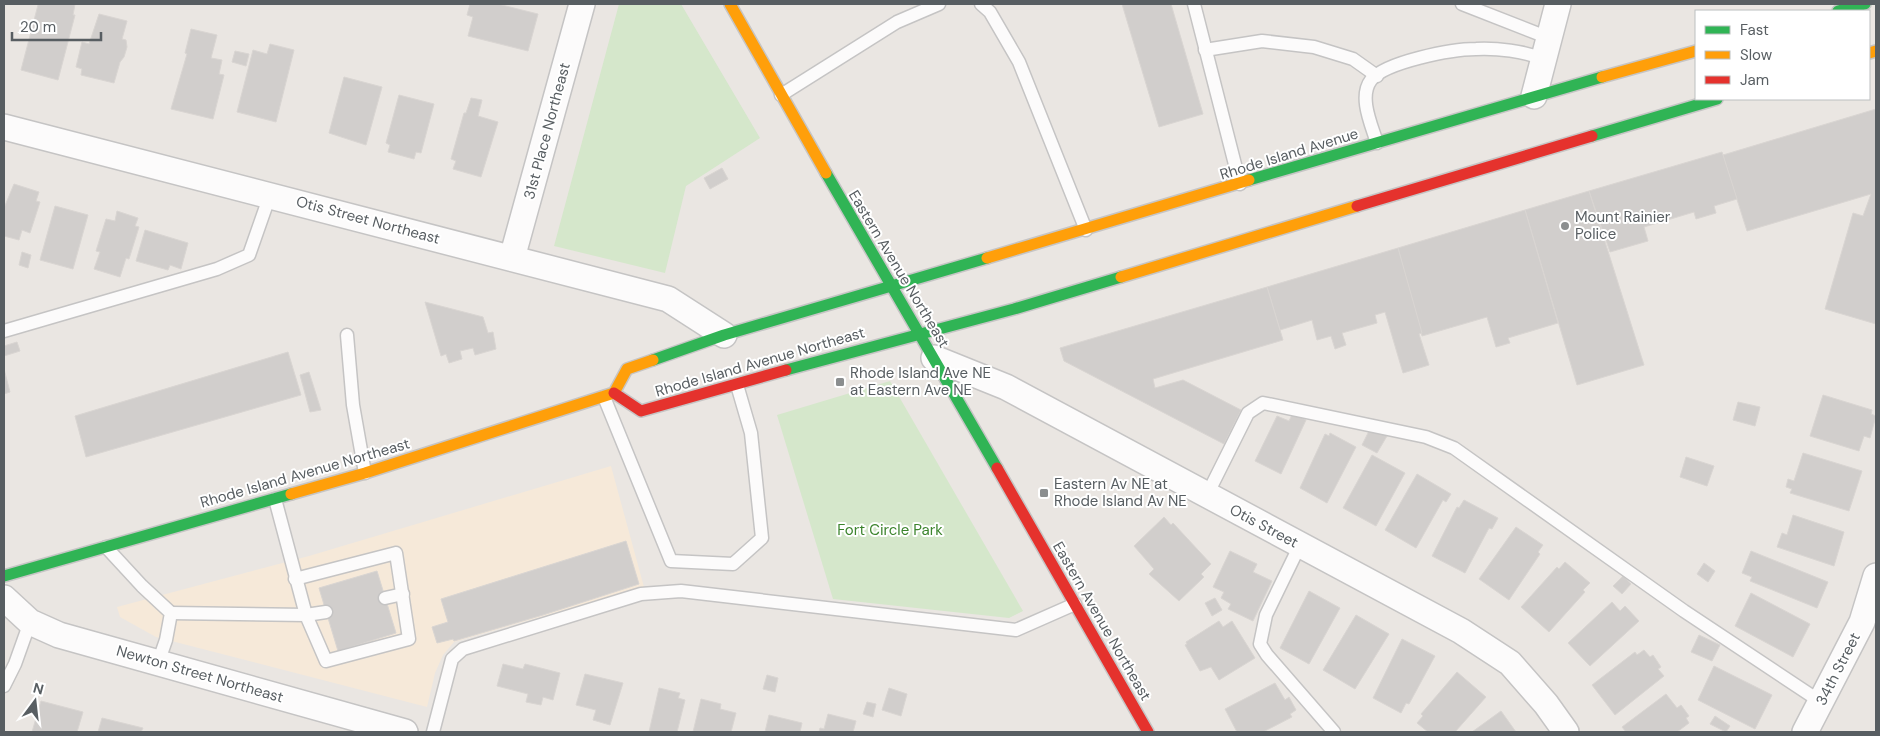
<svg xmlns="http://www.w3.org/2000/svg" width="1880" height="736" font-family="'DM Sans',sans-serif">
<rect width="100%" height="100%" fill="#eae6e2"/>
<path fill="#f6e9d9" d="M611,466L644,587L454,642L443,655L435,673L427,707L156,637L120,617L117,607L309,556Z"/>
<g fill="#d5e7cb">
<path d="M619,4H681L760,138L686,186L665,273L554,246Z"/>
<path d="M890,381L1023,611L1009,618L833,599L777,415Z"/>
</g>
<g fill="#d1cecc" stroke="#d9d5d2">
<path d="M40,4H75L73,15H75L58,80L21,70L38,5Z"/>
<path d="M470,4H498L538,14L528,51L468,36L473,17L467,15Z"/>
<path d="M1122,4H1171L1203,114L1159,127Z"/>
<path d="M99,14L127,21L122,39L126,40L127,47L124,57L120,62L114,83L81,75L82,69L76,67L82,42L89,44Z"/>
<path d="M191,29L217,35L211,58L222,60L219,74L224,75L213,119L171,109L187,54L185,53Z"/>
<path d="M270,44L294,50L276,122L237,112L253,50L267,54Z"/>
<path d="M235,51L249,54L246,66L232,62Z"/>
<path d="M344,77L382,87L366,145L329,133Z"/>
<path d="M399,95L434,104L421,153L416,152L414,159L388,152L390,145L386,143Z"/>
<path d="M471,98L482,100L478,116L498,122L481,177L453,169L456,161L451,159L464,113H466Z"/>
<path d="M1876,109V324L1825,309L1853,213L1863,216L1871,194L1747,231L1723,155Z"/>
<path d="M1722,152L1737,199L1714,206L1716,213L1696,219L1694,212L1644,227L1648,241L1610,252L1589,191Z"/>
<path d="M722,168L728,179L710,189L704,178Z"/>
<path d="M14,184L39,192L36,201L40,202L30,233L22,230L19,240L4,236V208Z"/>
<path d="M1589,191L1644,365L1577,385L1525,210Z"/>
<path d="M55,206L88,215L73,269L40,260Z"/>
<path d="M1525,210L1558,323L1508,338L1510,343L1496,347L1487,317L1422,336L1398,248Z"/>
<path d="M117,211L138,218L135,226L139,227L129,259L126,258L120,277L94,269L100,252L96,251L106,219L115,221Z"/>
<path d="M145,230L188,243L181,269L170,265L168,270L136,261Z"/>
<path d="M1398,248L1422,333L1419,334L1429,365L1403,373L1385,312L1375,315L1377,323L1342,333L1346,345L1335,349L1331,336L1317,340L1312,320L1280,330L1267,287Z"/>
<path d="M22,252L31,255L28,268L19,265Z"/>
<path d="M1267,287L1283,340L1153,379L1155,388L1183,380L1241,410L1224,444L1064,361L1060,348Z"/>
<path d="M425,302L483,317L488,333L493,332L496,349L475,355L473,348L460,351L462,359L449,363L446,354L441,356Z"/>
<path d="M17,342L20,351L4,356V346Z"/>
<path d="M288,352L301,395L86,457L75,416Z"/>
<path d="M4,369L10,392L4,394Z"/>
<path d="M309,372L321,410L310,412L300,375Z"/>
<path d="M1823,395L1872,410L1871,414L1876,416L1870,438L1864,436L1859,451L1810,436Z"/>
<path d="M1738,402L1760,407L1755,426L1733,420Z"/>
<path d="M1293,413L1306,420L1281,474L1255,461L1277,416L1289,421Z"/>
<path d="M1371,427L1387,436L1377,453L1362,445Z"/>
<path d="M1330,433L1356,447L1327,503L1300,488L1325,434L1329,436Z"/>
<path d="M1803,453L1862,471L1849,511L1790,493L1792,489L1786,487L1788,479L1794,481Z"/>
<path d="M1372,455L1405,473L1376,526L1343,508Z"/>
<path d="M1686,457L1714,466L1707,486L1680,477Z"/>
<path d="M1417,474L1451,494L1446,502L1443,500L1416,548L1385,530Z"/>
<path d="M1464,500L1498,518L1492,529L1489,528L1465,573L1432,556L1457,507L1459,508Z"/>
<path d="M1793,515L1844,532L1834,566L1777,547L1782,533L1787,535Z"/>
<path d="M1164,517L1171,525L1173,523L1211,564L1201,574L1204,577L1179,601L1149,574L1154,569L1134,546Z"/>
<path d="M1516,527L1543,545L1538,552L1540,554L1509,600L1479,579Z"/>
<path d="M626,541L639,584L543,615L454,641L453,639L437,643L432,627L448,622L441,599Z"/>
<path d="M1230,551L1257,564L1253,572L1272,581L1253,621L1228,609L1231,604L1221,598L1224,592L1213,587Z"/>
<path d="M1751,551L1828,582L1817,608L1750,581L1752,577L1742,573Z"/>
<path d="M1565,562L1590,583L1583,590L1585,592L1549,632L1521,607L1557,567L1559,569Z"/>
<path d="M1704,563L1715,571L1708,582L1697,574Z"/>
<path d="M377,571L396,633L338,651L319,588Z"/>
<path d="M1623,576L1631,584L1622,594L1613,586Z"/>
<path d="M1309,591L1340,608L1309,664L1280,648Z"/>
<path d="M1751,593L1810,624L1793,657L1735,626Z"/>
<path d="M1215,598L1222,610L1212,616L1205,603Z"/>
<path d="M1612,602L1620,611L1625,606L1639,621L1590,666L1568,643Z"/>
<path d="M1356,615L1389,634L1355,689L1323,670Z"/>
<path d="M1219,621L1223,627L1232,621L1255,658L1219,680L1211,667L1200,671L1185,645L1187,644L1186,642Z"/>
<path d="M1699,635L1720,645L1712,661L1691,652Z"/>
<path d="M1402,639L1435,656L1409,704L1406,703L1401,713L1373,698Z"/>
<path d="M1644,650L1650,657L1653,655L1661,667L1658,669L1664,676L1615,715L1592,685L1635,652L1637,655Z"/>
<path d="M503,664L523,669L525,664L560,673L553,700L543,697L541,705L526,702L528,694L497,686Z"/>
<path d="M1714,666L1772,695L1755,729L1698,700Z"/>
<path d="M1457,672L1486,697L1455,732H1428L1417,723L1423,716L1421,714Z"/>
<path d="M585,674L623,683L610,725L593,720L596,710L576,705Z"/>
<path d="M767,675L778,678L775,692L763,689Z"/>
<path d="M1275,683L1285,700L1289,697L1296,710L1290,714L1292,717L1263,732H1237L1225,709Z"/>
<path d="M659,688L680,693L678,698L685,700L677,732H649Z"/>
<path d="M889,688L907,694L901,716L882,710Z"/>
<path d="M1666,694L1677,708L1681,705L1689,716L1686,718L1689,723L1677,732H1626L1622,727Z"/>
<path d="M701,699L721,704L720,709L736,713L731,732H693Z"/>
<path d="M41,701L83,712L77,732H32Z"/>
<path d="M867,702L876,704L873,717L863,714Z"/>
<path d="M1501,711L1516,732H1472Z"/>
<path d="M828,714L856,721L853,732H819L820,728L824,729Z"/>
<path d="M769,715L802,723L800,732H765Z"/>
<path d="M1715,716L1730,726L1726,732L1710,724Z"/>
<path d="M102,718L143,728L141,732H98Z"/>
</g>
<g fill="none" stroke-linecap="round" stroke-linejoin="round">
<defs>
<g id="lane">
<path d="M981,4L990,12L1019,62L1086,230"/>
<path d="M1194,4L1240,184"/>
<path d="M1462,4L1549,38"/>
<path d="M1205,50L1262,41L1314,47L1353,59L1377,76"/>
<path d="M781,95L897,22L939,4"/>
<path d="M1377,143C1372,126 1358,97 1371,80C1385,62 1452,49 1476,49C1497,48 1524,51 1543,59"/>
<path d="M4,331L217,269L249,255L270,195"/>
<path d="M347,335L353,405L365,473"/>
<path d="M604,397L671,561L733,564L762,538L751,433L737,385"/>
<path d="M1207,495L1248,413L1263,403L1426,437L1454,448L1684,611L1821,702"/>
<path d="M275,499L306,615L326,612"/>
<path d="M1300,545L1266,615L1260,644L1267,655L1334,732"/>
<path d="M106,547L142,586L171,613L166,640L158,663"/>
<path d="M385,598L403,594"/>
<path d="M171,613L306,615L326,661L409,639L396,553L295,579"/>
<path d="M4,686L15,664L30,622"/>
<path d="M433,732L452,659L463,649L641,594L681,591L1016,630L1075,604"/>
</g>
<g id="street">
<path d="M1534,96L1558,4"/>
<path d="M4,127L668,299L724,335"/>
<path d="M512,258L582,4"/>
<path d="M934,358L1006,387L1461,631L1510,663L1546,704L1566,732"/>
<path d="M4,598L30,622L59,635L405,732"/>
<path d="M1805,732L1862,622L1876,576"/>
</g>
<g id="fast">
<path d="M1838,11L1865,4"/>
<path d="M1592,136L1717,99"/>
<path d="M826,173L997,468"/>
<path d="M1249,180L1602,77"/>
<path d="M653,360L724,335L987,258"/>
<path d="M786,370L1014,309L1121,277"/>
<path d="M4,576L291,494"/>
</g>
<g id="slow">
<path d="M730,4L826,173"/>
<path d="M1869,53L1876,51"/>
<path d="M1602,77L1696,51"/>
<path d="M987,258L1249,180"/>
<path d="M1121,277L1357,206"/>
<path d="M291,494L365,473L614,393L627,369L653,360"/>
</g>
<g id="jam">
<path d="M1357,206L1592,136"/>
<path d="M614,393L641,411L786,370"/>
<path d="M997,468L1148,732"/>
</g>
</defs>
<use href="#lane" stroke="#c5c4c4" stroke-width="15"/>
<use href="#street" stroke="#c5c4c4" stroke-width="28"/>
<use href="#fast" stroke="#c6c5c5" stroke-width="14"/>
<use href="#slow" stroke="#c6c5c5" stroke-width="14"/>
<use href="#jam" stroke="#c6c5c5" stroke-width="14"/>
<use href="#lane" stroke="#fcfbfb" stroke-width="12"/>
<use href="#street" stroke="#fcfbfb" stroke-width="25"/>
<use href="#fast" stroke="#30b455" stroke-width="11"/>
<use href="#slow" stroke="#ff9f0a" stroke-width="11"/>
<use href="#jam" stroke="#e5322d" stroke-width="11"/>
</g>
<g fill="#8b8e8f" stroke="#fff" stroke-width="2">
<circle cx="1565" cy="226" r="5"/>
<rect x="835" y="377" width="10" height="10" rx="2.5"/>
<rect x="1039" y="488" width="10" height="10" rx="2.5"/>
</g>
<g text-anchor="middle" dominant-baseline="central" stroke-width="4" stroke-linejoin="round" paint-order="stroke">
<g font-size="15" fill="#585e62" stroke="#fff">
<text transform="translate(547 131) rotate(-75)">31st Place Northeast</text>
<text transform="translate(1289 154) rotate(-17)">Rhode Island Avenue</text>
<text transform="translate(368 220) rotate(15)">Otis Street Northeast</text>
<text transform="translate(899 269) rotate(59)">Eastern Avenue Northeast</text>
<text transform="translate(760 362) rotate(-16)">Rhode Island Avenue Northeast</text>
<text transform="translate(305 473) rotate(-16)">Rhode Island Avenue Northeast</text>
<text transform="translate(1264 526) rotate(28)">Otis Street</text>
<text transform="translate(1102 621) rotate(60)">Eastern Avenue Northeast</text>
<text transform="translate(1838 669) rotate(-63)">34th Street</text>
<text transform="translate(200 674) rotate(16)">Newton Street Northeast</text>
</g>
<g font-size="15" fill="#585e62" stroke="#fff" text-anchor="start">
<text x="1575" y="217">Mount Rainier<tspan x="1575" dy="17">Police</tspan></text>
<text x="850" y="373">Rhode Island Ave NE<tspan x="850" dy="17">at Eastern Ave NE</tspan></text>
<text x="1054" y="484">Eastern Av NE at<tspan x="1054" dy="17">Rhode Island Av NE</tspan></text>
</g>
<g font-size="15" fill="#3c842d" stroke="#fff">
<text x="890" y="530">Fort Circle Park</text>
</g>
</g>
<rect width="1880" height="736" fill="none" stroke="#585e62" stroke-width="10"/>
<rect x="1695" y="10" width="175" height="90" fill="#ffffff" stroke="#bcbfc0"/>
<rect x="1705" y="26" width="25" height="8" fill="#30b455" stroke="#bcbfc0"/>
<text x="1740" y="35" font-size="15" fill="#585e62">Fast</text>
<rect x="1705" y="51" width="25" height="8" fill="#ff9f0a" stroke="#bcbfc0"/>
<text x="1740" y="60" font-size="15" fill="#585e62">Slow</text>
<rect x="1705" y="76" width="25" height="8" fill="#e5322d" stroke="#bcbfc0"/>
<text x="1740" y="85" font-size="15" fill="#585e62">Jam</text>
<g transform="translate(35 701) rotate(15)" stroke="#ffffff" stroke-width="4" paint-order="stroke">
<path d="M0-4L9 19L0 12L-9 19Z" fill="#585e62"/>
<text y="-8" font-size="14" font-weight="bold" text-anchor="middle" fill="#585e62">N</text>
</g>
<path d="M12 32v8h89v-8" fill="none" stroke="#585e62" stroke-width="2.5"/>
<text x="20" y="32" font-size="15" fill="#585e62" stroke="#ffffff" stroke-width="4" paint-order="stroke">20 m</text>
</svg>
